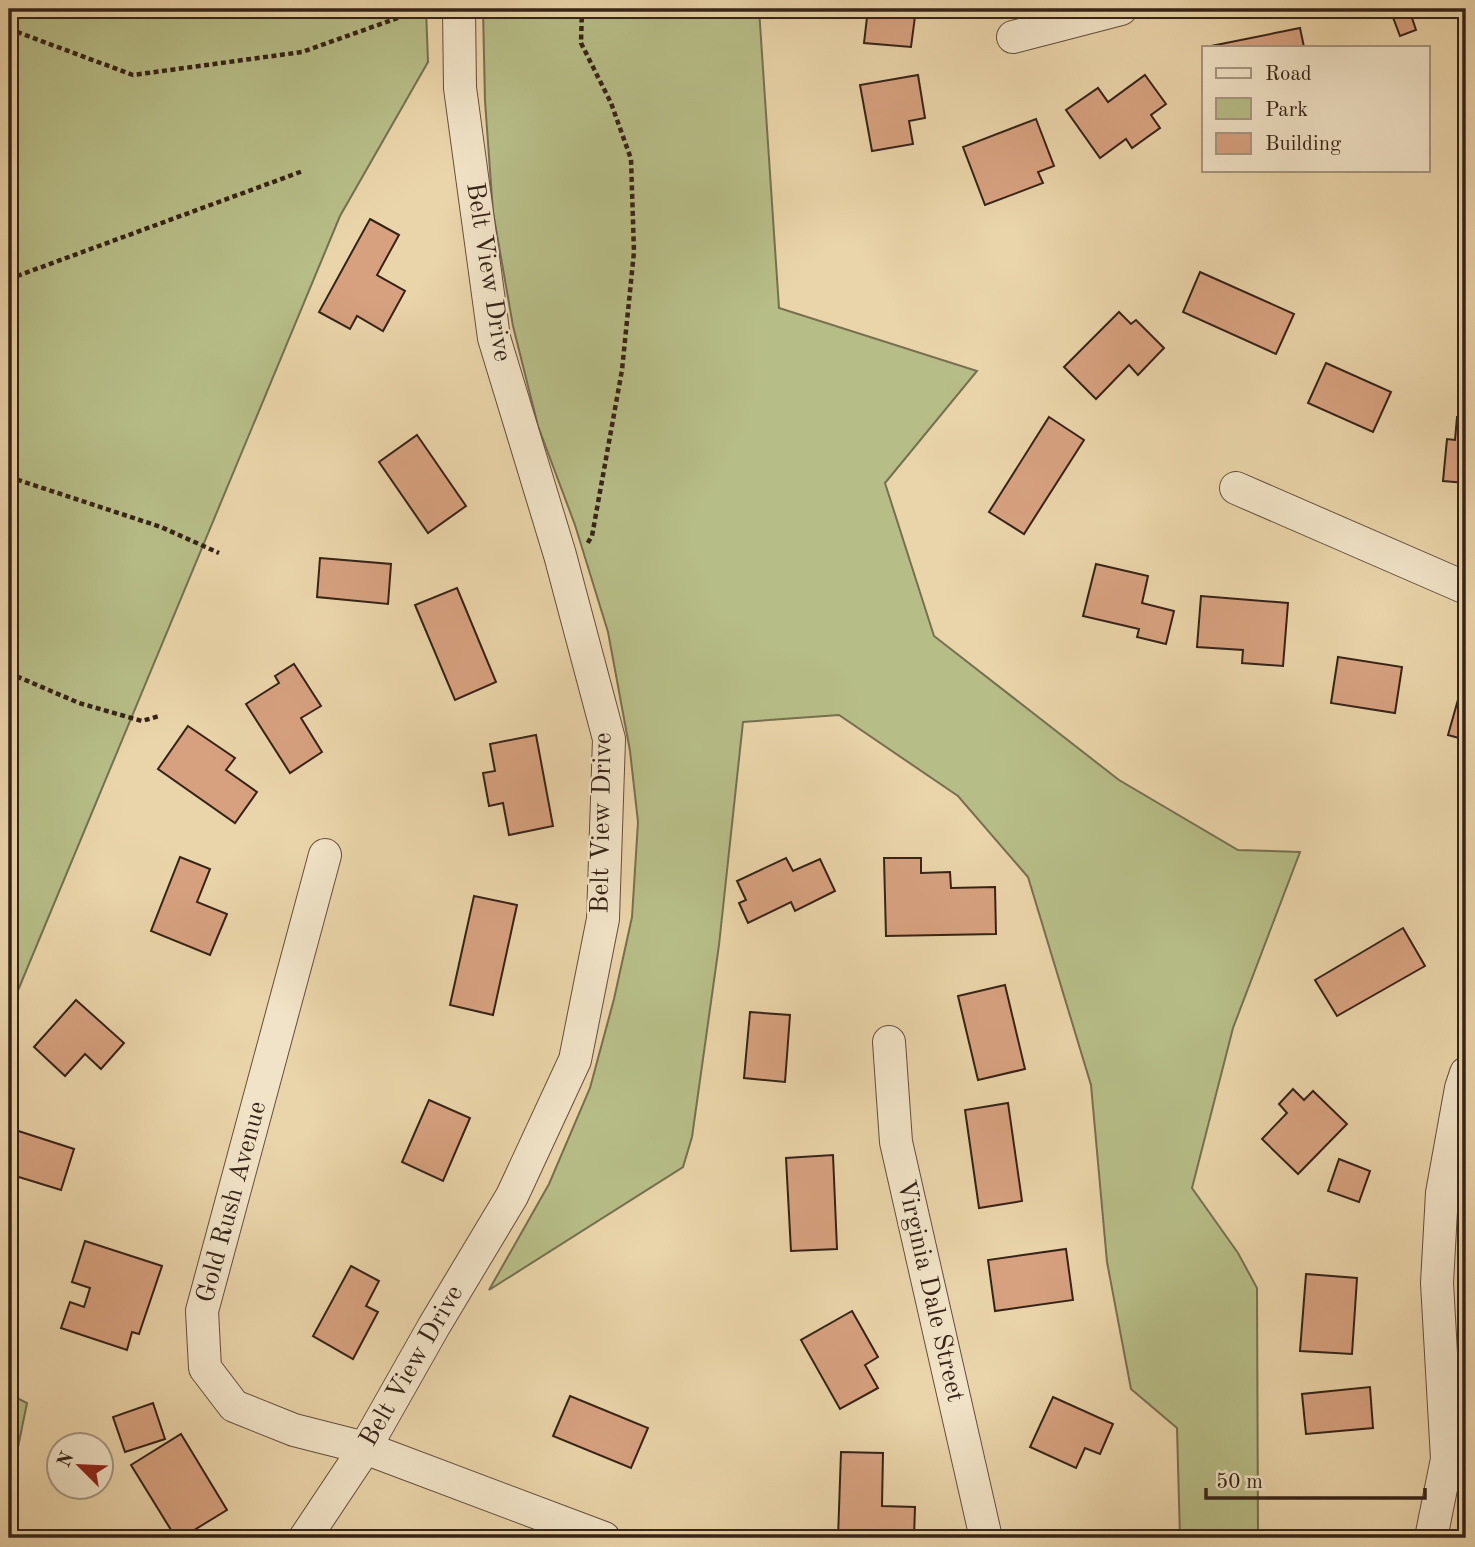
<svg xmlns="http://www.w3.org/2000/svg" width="1475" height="1547" font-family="'Old Standard TT',serif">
<rect width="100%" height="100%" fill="#ead4a9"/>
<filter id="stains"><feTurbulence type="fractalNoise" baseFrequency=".00286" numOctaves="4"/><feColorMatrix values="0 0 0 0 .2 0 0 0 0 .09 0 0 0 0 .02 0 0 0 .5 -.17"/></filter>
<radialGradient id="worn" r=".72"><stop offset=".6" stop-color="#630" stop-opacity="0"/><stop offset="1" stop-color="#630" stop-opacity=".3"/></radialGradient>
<g fill="#b7bd87" stroke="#76704f" stroke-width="2">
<path d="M9,9H426L428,62L340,216L9,1012Z"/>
<path d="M483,9H759L779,308L977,371L885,483L934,636L1119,780L1238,850L1300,852L1233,1028L1192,1188L1238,1253L1257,1288L1258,1538H1180L1177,1428L1131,1389L1107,1262L1091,1085L1028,877L958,796L839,715L743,722L719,945L692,1137L683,1167L489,1290L549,1184L590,1088L614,999L632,917L638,822L630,751L608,632L575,525L538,426L513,326L493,212L485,101Z"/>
<path d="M9,1394L27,1403L9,1491Z"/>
</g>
<g fill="#d7a17f" stroke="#362317" stroke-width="2">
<path d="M868,9H916L911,47L864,43Z"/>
<path d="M1399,9H1409L1416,30L1400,36L1391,12Z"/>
<path d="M1300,28L1304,47H1206Z"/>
<path d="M918,75L925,118L909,121L913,144L872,151L860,85Z"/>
<path d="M1145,75L1166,104L1151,115L1160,128L1132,148L1126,139L1100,158L1066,110L1098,88L1108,102Z"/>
<path d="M1036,119L1054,166L1038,172L1043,183L985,205L963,147Z"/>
<path d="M370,219L399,235L377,275L405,291L383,331L357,316L350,329L319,312Z"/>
<path d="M1200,272L1294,314L1276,354L1183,312Z"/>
<path d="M1119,312L1131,324L1136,320L1164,348L1138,375L1129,365L1096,399L1064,367Z"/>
<path d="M1326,363L1391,392L1373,432L1308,403Z"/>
<path d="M1049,417L1084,440L1024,534L989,512Z"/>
<path d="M1457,417L1466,418V483L1443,481L1447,439L1455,440Z"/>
<path d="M417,435L466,506L428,533L379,462Z"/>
<path d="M320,558L391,564L388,604L317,597Z"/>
<path d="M1096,564L1148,576L1142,603L1174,611L1166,644L1137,637L1139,629L1083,616Z"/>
<path d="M457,588L496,682L455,700L415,605Z"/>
<path d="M1201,596L1288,603L1283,666L1242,663L1243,650L1197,647Z"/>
<path d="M1338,657L1402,667L1395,713L1331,703Z"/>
<path d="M294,664L321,706L301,718L322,752L290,773L246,704L279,683L275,676Z"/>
<path d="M1465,675H1466V740L1448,735Z"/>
<path d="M188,726L235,758L226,770L257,792L235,823L158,769Z"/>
<path d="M536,735L553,826L509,835L503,803L489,806L483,773L495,771L490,744Z"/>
<path d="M180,857L210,869L197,902L227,914L210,955L151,931Z"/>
<path d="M786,858L793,871L820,859L835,891L795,911L791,902L748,923L739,903L746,900L737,881Z"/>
<path d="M884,858H921V873L950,872L951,888L995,887L996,934L886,936Z"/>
<path d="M474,896L517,905L493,1015L450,1005Z"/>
<path d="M1403,928L1425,966L1337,1016L1315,980Z"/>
<path d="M1005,985L1025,1069L978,1080L958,996Z"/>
<path d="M76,1000L124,1043L101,1069L85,1054L65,1076L34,1047Z"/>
<path d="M750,1012L790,1015L785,1082L744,1078Z"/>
<path d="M1293,1089L1304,1100L1313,1091L1347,1124L1298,1174L1262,1139L1287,1113L1279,1104Z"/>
<path d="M429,1100L470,1118L443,1181L402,1162Z"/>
<path d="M1008,1103L1022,1201L979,1208L965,1110Z"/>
<path d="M9,1128L74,1149L61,1190L9,1174Z"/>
<path d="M833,1155L837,1249L791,1251L786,1158Z"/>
<path d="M1339,1159L1370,1171L1359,1202L1328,1191Z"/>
<path d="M85,1241L162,1266L139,1334L132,1332L127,1350L61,1328L70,1302L84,1307L90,1288L72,1282Z"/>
<path d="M1066,1249L1073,1300L995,1311L988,1260Z"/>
<path d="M351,1266L379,1281L366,1306L378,1312L353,1359L313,1336Z"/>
<path d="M1306,1274L1357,1278L1352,1354L1300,1351Z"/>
<path d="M852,1311L878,1357L865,1365L878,1388L840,1409L801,1340Z"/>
<path d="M1370,1387L1373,1428L1306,1434L1302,1394Z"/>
<path d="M570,1396L648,1428L631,1468L553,1436Z"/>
<path d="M1053,1397L1113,1424L1100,1454L1085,1448L1076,1468L1030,1447Z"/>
<path d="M153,1403L165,1439L125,1452L113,1417Z"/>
<path d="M181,1434L227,1510L181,1538H176L131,1465Z"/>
<path d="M841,1452L883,1453L882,1506L915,1507L914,1538H838Z"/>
</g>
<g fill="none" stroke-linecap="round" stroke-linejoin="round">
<defs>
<g id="street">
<path d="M1013,37L1121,9"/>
<path d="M1236,488L1466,588"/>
<path d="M325,855L202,1311L205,1368L234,1406L294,1430L365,1448L604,1538"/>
<path d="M889,1042L896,1142L986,1538"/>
<path d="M305,1538L365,1448L434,1326L512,1196L575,1060L603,919L609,739L560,555L494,338L460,88L459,9"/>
<path d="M1431,1538L1447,1459L1437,1283L1442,1193L1461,1088L1466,1073"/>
</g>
</defs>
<use href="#street" stroke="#634f3c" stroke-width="34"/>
<g stroke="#362317" stroke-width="4.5" stroke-dasharray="5 3.5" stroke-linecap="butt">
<path d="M582,9L581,43L611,103L631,159L634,252L622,370L592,536L587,544"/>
<path d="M9,29L133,75L302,52L423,9"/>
<path d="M9,279L303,171"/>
<path d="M9,477L161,527L219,553"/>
<path d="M9,673L79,703L142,721L159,716"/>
</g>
<use href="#street" stroke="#f1e3c7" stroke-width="32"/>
</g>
<g text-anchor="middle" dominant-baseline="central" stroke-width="5" stroke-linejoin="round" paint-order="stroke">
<g font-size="26" fill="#362317" stroke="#f1e3c7">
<text transform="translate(488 272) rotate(81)">Belt View Drive</text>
<text transform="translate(602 823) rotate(-89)">Belt View Drive</text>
<text transform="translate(232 1202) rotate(-75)">Gold Rush Avenue</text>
<text transform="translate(930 1291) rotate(77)">Virginia Dale Street</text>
<text transform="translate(412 1366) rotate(-60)">Belt View Drive</text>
</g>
</g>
<rect width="1475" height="1547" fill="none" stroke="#ead4a9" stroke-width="35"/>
<rect x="10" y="10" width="1454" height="1526" fill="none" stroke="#362317" stroke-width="3.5"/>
<rect x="18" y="18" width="1440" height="1512" fill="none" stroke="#362317" stroke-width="2"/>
<rect x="1202" y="46" width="228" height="126" fill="#f1e3c7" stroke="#a69681" stroke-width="2"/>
<rect x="1216" y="68" width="35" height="10" fill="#f1e3c7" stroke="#a69681" stroke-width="2"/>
<text x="1265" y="80" font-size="21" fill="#362317">Road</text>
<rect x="1216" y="98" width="35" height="21" fill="#b7bd87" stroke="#a69681" stroke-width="2"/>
<text x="1265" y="116" font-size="21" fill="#362317">Park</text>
<rect x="1216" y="133" width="35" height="21" fill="#d7a17f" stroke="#a69681" stroke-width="2"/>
<text x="1265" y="150" font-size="21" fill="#362317">Building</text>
<g transform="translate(80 1466) rotate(294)"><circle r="33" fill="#f1e3c7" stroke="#a69681" stroke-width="2"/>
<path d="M0-5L12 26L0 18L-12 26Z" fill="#8f2418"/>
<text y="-10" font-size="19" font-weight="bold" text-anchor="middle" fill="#362317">N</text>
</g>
<path d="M1206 1488v10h219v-10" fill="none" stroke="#362317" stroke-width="3.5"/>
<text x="1216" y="1488" font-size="21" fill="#362317" stroke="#f1e3c7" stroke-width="5" paint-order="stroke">50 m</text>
<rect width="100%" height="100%" filter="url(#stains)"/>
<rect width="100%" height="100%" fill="url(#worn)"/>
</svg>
